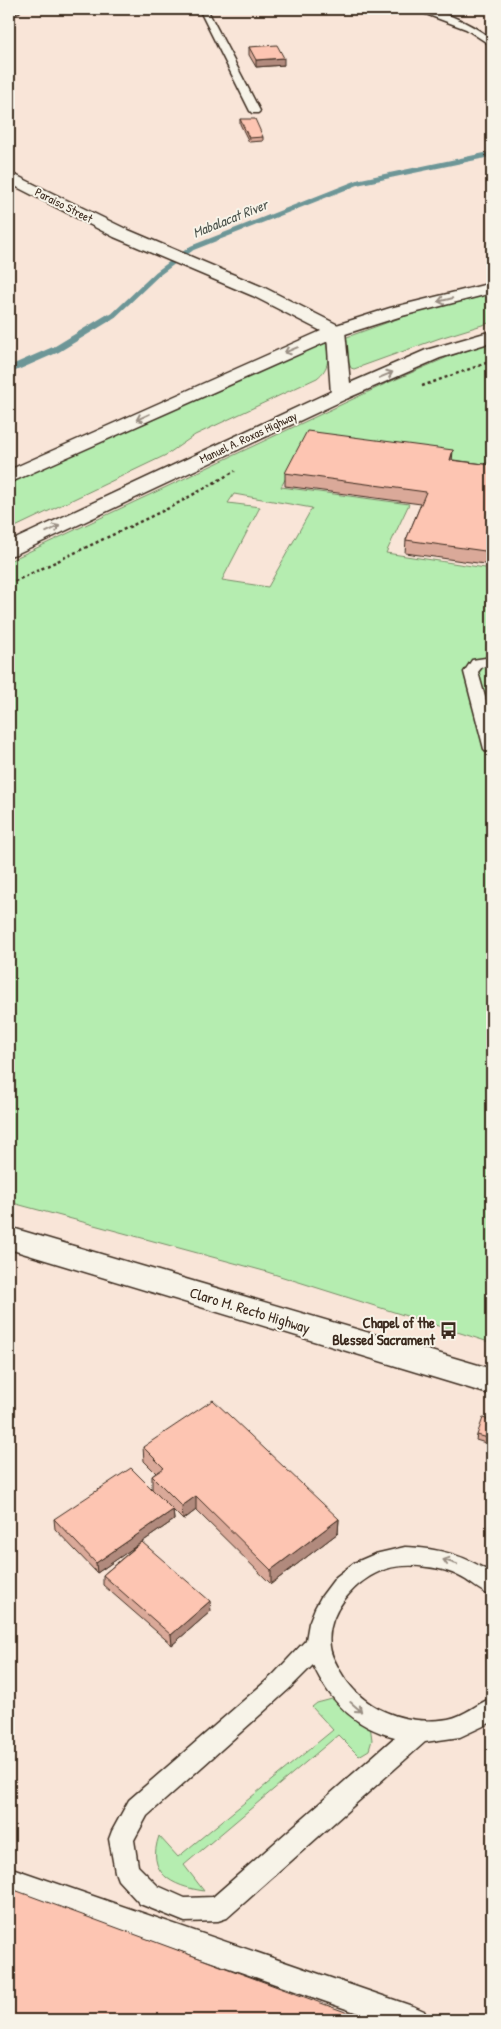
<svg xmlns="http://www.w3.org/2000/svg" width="501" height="2029" font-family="'Patrick Hand',sans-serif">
<rect width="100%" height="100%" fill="#f9e5d8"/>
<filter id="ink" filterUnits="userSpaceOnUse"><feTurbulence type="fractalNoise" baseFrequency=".02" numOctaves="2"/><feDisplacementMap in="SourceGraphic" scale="10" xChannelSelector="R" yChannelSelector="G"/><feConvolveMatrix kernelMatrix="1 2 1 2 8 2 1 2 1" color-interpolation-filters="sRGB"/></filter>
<g filter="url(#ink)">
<g fill="#b5edb0" stroke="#788c67" fill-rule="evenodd">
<path d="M492,290V322L440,338L354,369L351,368L343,350V341L347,337L422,310Z"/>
<path d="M492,342V477L305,442L281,487L409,504L386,553L492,569V1343L264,1271L9,1202V561L385,384L448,357ZM234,494L312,508L268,587L222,580L260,507L228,503Z"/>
<path d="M326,343C329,357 330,368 317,378L195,435L166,455L9,530V484L242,377Z"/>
<path d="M332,1699L347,1703L370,1725L372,1740L369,1750L359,1756L338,1735L184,1865L204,1891C171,1886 146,1873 159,1836L178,1857L333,1730L312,1707L317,1703Z"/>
</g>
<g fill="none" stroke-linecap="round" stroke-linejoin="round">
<path stroke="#6d9697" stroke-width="5" d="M106,320L114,315L157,274L192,248L359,182L492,154"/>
<path stroke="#6d9697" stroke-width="7" d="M9,370L57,349L108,318"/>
<defs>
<g id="service">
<path d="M199,9H207L260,111L258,113H252L250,111Z"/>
<path d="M417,9C443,9 471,24 492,39V46L466,29L418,11Z"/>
<path d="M492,657V665L482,667L478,672L492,722V754L487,752L484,749L464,672L472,660Z"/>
<path d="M405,1547C437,1548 466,1555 492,1574V1596C482,1592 475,1586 466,1580C455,1573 440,1568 427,1567C414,1565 399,1565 386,1569C355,1579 325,1614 330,1647C331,1656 336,1663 340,1671C362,1710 405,1726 448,1719C465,1716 476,1704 492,1698V1722L460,1737L425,1742L227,1918L218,1921L185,1922L140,1904L118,1880L115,1872L109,1839L112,1831L129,1800L273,1675L306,1640L309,1623L315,1608L321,1597L336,1577L354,1563L375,1554ZM313,1665C330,1701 355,1728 395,1737L213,1897L185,1898L158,1886L138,1866L134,1840L147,1816L289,1689Z"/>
<path d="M9,1867L415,2007L424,2011L428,2020H378L9,1891Z"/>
</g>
<g id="minor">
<path d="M9,9H21L19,12L9,13Z"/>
<path d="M9,172L126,229L265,288L342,327L345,331L351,394L348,398L341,400L334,398L331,394L327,334L253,296L114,237L9,183Z"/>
</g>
<g id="secondary">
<path d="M492,283V293L402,316L342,335L9,483V470L330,327L390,308Z"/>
<path d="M492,331V342L440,358L348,398L16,554L9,556V542L334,390L426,350Z"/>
</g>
<path id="primary" d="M9,1227L492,1369V1395L9,1249Z"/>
</defs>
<use href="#service" stroke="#3b2a1e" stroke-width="3"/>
<use href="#minor" stroke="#3b2a1e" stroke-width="3"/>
<use href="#secondary" stroke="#3b2a1e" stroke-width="3"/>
<use href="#primary" stroke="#3b2a1e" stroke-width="3"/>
<g stroke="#3b2a1e" stroke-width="2.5" stroke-dasharray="3 3" stroke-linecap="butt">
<path d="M422,386L492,361"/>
<path d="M9,584L171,507L235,471"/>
</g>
<use href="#service" fill="#f7f3e8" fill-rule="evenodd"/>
<use href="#minor" fill="#f7f3e8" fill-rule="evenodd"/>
<use href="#secondary" fill="#f7f3e8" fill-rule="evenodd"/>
<use href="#primary" fill="#f7f3e8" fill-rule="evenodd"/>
</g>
<g fill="#daa999" stroke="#3b2a1e">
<path d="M249,47L284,65L256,67L249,55Z"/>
<path d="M240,119L263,137V141L249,142L240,124Z"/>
<path d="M453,460L492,465V565L405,553L406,540L421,504L285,486V473Z"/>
<path d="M492,1421V1445L476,1440L477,1435Z"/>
<path d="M143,1447L339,1519L338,1533L271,1584L196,1510L183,1520L167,1504L173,1510L174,1520L142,1542L211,1611L172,1645L103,1585V1575L140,1543L97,1573L55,1529L54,1519L152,1489V1476L156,1473L144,1461Z"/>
</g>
<g fill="#b18a7d" stroke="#3b2a1e">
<path d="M284,58V65L256,67V60Z"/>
<path d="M453,450L452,462L450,460Z"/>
<path d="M196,1496V1510L183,1520L182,1506Z"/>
<path d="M173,1510L174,1520L97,1573L96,1563Z"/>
<path d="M339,1519L338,1533L271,1584V1570Z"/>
<path d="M210,1601L211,1611L172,1645L171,1635Z"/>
</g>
<g fill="#fdc5b2" stroke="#3b2a1e">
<path d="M277,45L284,58L256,60L249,47Z"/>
<path d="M240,119H255L263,137L249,138Z"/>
<path d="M307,431L453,450L450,460L492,465V552L406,540L426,492L285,473Z"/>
<path d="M213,1400L339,1519L271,1570L196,1496L182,1506L152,1476L164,1468L143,1447Z"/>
<path d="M483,1418L492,1421V1439L477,1435Z"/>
<path d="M131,1468L173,1510L96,1563L54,1519Z"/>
<path d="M142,1542L210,1601L171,1635L103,1575Z"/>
<path d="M9,1888L367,2020H9Z"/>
</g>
<defs><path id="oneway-shaft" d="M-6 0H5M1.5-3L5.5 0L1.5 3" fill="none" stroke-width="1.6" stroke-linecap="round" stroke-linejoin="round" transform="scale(1.25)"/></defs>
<g stroke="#998e83">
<use href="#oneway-shaft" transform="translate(445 300) rotate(166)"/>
<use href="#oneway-shaft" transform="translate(291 350) rotate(157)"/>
<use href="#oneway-shaft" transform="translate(386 375) rotate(-23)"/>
<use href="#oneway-shaft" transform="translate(143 417) rotate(156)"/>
<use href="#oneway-shaft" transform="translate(53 529) rotate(-25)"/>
<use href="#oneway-shaft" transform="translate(450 1562) rotate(-162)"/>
<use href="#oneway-shaft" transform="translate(356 1707) rotate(41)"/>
</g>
</g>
<defs>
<symbol id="bus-bare" viewBox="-9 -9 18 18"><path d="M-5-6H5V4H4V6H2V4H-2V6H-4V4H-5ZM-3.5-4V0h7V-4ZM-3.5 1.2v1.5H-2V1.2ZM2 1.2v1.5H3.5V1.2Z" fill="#3b2a1e" stroke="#f7f3e8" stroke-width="2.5" paint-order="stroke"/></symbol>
</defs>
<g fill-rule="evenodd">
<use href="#bus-bare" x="436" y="1318" width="25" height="25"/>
</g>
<g text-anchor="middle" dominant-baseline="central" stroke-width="4" stroke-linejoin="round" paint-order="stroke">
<g font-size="12" fill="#3b2a1e" stroke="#f7f3e8">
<text transform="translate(64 205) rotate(27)">Paraiso Street</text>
<text transform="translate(248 437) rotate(-25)">Manuel A. Roxas Highway</text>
</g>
<g font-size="14" font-style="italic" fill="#505750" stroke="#f7f3e8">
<text transform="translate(230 218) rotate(-22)">Mabalacat River</text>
</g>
<g font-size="15" fill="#3b2a1e" stroke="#f7f3e8">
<text transform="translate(250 1310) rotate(17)">Claro M. Recto Highway</text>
</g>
<g font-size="15" font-weight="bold" fill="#3b2a1e" stroke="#f7f3e8" text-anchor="end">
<text x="435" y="1322">Chapel of the<tspan x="435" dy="17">Blessed Sacrament</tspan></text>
</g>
</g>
<rect width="501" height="2029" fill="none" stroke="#f7f3e8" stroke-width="30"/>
<rect x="15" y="15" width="471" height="1999" fill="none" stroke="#3b2a1e" stroke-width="2" filter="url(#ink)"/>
</svg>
